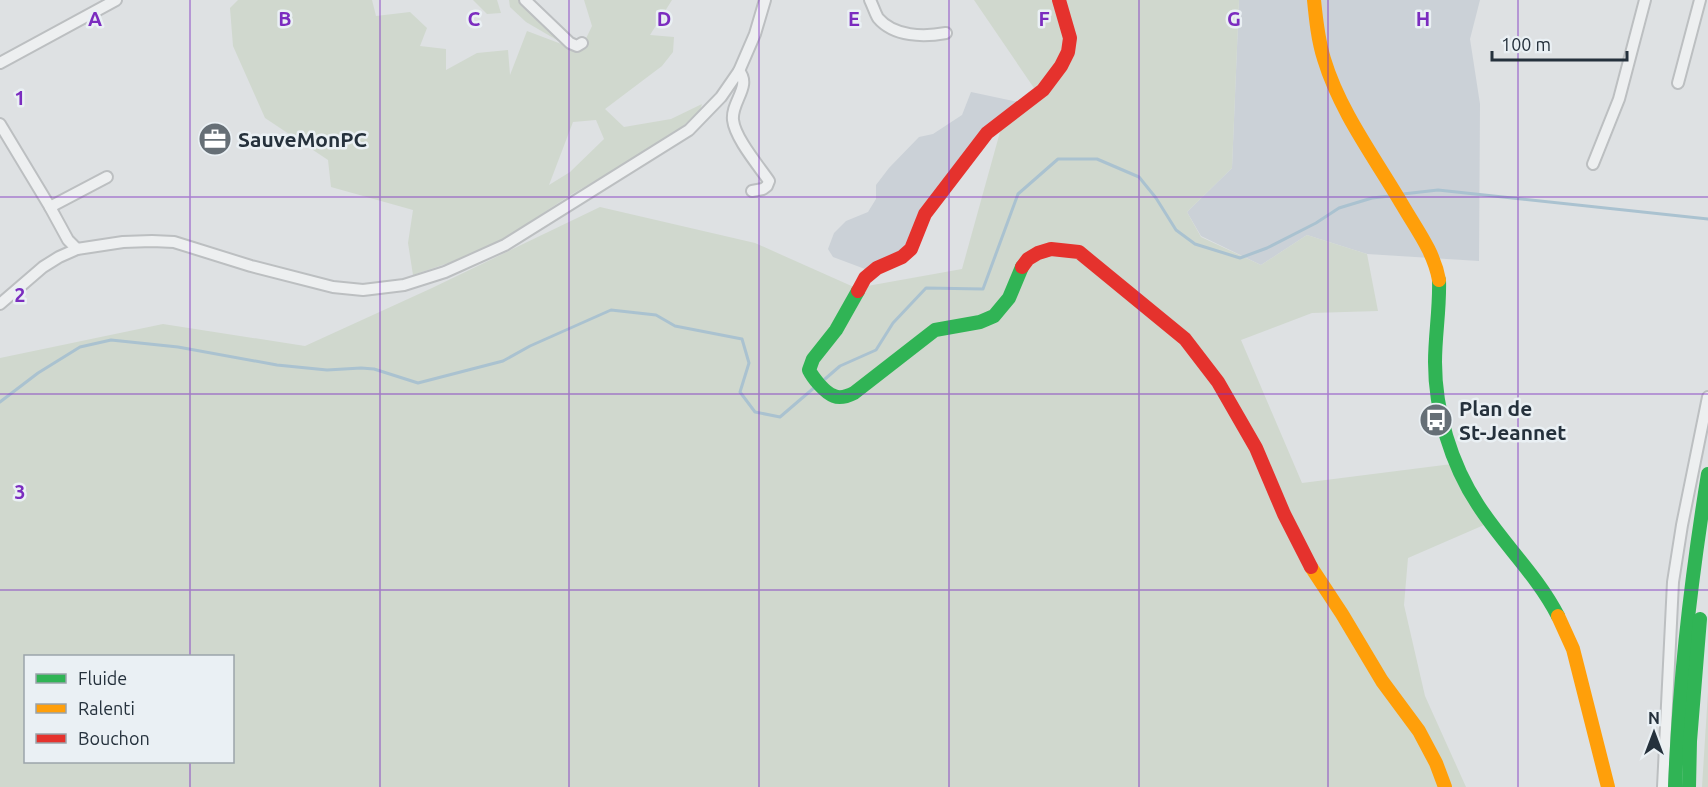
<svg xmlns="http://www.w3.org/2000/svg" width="1708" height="787" font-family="Ubuntu,sans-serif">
<rect width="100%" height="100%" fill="#dee1e3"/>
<g fill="#cbd1d7">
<path d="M1239,0H1480L1470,39L1480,104L1479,261L1367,254L1307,235L1261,265L1201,236L1187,212L1232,168Z"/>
<path d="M971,92L1018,102L905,248L865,269L833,257L828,249L834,233L846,221L868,212L876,199V185L889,168L919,137L933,134L962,115Z"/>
</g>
<g fill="#d0d8ce" fill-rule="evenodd">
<path d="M238,0H372L376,16L410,12L427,28L420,46L446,49V70L477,53L508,50L510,75L527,31L580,51L592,26L584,0H672L650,35L674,37L673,52L662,66L605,109L624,127L671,119L702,104L700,111L666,141L572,194L487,250L413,275L408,243L413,210L331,187L328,160L265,118L233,46L230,8ZM596,120L604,139L570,172L549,185L573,122Z"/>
<path d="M473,0H497L501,13L487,14Z"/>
<path d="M509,0H529L562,43L526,22L510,7Z"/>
<path d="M974,0H1239L1232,168L1187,212L1201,237L1261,265L1307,235L1367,254L1378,311L1312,313L1241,340L1302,483L1452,464L1484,525L1408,558L1404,605L1425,696L1466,787H0V358L163,324L305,346L432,288L600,207L755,243L856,288L962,269L1000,132L1036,91ZM26,656H232V762H26Z"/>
<path d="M1708,692V787H1702Z"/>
</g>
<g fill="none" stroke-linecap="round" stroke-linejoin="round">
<g stroke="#aac2d0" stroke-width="3">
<path d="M1403,194L1438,190L1708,219"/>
<path d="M825,379L840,366L876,350L893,323L926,288L983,289L1018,194L1058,159H1097L1139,177L1156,198L1176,230L1195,244L1240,258L1267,248L1316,223L1339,208L1372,198L1390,196"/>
<path d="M0,402L38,373L80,347L111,340L178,347L277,365L327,370L361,368L374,369L418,383L503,361L530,346L611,310L656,315L675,326L742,339L749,363L740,392L755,412L780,417L815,387"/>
</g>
<defs>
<g id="street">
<path d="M525,0L570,43L577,46L582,43"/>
<path d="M870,0C873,6 875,13 878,18C894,37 924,37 946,33"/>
<path d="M0,63L116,0"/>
<path d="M739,71C752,86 731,102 733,120C735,138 758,165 769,181L767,186L763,189L752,191"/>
<path d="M1678,83L1700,0"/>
<path d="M0,124L50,207L68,240L77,249"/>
<path d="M1593,164L1619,99L1645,0"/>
<path d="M50,207L107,177"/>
<path d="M0,304L43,267L59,257L77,249L123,242L152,241L174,242L251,266L333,287L363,290L404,285L445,272L505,245L689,130L721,97L739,71L755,34L765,0"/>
<path d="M1663,787L1673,582L1682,525L1708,397"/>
</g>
</defs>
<use href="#street" stroke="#bcbfc1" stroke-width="14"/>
<use href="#street" stroke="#edeff0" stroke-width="10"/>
<g stroke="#30b455" stroke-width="14">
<path d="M1439,280C1440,308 1435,335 1435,362C1435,411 1451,464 1478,505C1503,544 1537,575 1558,616"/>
<path d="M858,291L836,330L813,359L809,370C813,378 825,393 834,396C841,399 848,396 854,393L935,330L980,322L994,316L1009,298L1022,267"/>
<path d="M1675,787C1679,682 1691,578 1708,474"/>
<path d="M1689,787L1690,741L1700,619"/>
</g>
<g stroke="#ff9f0a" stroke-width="14">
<path d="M1314,0C1316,20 1318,40 1324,59C1340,112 1375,158 1403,206C1417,230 1434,252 1439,280"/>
<path d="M1311,567L1342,614L1382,681L1419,731L1436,763L1445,787"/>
<path d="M1558,616L1573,649L1608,787"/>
</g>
<g stroke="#e5322d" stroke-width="14">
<path d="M1022,267L1028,259L1038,253L1051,249L1079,252L1185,339L1218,382L1256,448L1284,514L1311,567"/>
<path d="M858,291L865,278L877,268L902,257L911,249L925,214L987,133L1043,90L1061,66L1068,52L1070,38L1059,0"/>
</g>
</g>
<path fill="none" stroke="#7b2cbf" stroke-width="1.5" stroke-opacity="0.55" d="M190,0V656M380,0V787M569,0V787M759,0V787M949,0V787M1139,0V787M1328,0V787M1518,0V787M0,197H1708M0,394H1708M0,590H1708M190,762V787"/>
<defs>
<symbol id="office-disc" viewBox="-11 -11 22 22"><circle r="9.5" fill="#666f76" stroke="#eaf0f4"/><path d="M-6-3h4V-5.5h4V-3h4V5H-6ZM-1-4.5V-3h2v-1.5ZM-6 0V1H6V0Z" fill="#fff"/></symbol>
<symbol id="bus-disc" viewBox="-11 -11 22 22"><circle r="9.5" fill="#666f76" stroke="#eaf0f4"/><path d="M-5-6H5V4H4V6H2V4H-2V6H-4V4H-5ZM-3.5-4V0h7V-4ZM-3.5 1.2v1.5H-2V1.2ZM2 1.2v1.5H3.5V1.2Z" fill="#fff"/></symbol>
</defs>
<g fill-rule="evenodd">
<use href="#office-disc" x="196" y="120" width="38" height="38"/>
<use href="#bus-disc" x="1417" y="401" width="38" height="38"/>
</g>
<g text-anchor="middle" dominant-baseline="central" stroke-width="5" stroke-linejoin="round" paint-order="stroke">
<g font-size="21" font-weight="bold" fill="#25313c" stroke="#eaf0f4" text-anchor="start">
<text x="238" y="139">SauveMonPC</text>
<text x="1459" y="408">Plan de<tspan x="1459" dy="24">St-Jeannet</tspan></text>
</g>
</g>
<g font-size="20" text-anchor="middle" font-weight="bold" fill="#7b2cbf" stroke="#eaf0f4" stroke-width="5" stroke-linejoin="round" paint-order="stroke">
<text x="95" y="26">A</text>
<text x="285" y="26">B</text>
<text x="474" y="26">C</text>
<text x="664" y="26">D</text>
<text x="854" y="26">E</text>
<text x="1044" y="26">F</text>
<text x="1234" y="26">G</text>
<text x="1423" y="26">H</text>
<text x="20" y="105">1</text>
<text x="20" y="302">2</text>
<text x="20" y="499">3</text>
</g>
<rect x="24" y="655" width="210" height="108" fill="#eaf0f4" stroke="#9ba4aa" stroke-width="1.5"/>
<rect x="36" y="674" width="30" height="9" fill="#30b455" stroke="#9ba4aa" stroke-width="1.5"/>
<text x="78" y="685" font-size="18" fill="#25313c">Fluide</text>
<rect x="36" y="704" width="30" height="9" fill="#ff9f0a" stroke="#9ba4aa" stroke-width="1.5"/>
<text x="78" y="715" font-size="18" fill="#25313c">Ralenti</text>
<rect x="36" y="734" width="30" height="9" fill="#e5322d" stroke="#9ba4aa" stroke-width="1.5"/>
<text x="78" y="745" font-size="18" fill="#25313c">Bouchon</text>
<g transform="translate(1654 733)" stroke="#eaf0f4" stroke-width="4.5" paint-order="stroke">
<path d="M0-4.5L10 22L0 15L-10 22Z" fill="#25313c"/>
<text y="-9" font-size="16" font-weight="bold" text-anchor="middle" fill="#25313c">N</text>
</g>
<path d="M1492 51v9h135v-9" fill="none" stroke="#25313c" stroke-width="3"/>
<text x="1501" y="51" font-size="18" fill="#25313c" stroke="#eaf0f4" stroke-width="4.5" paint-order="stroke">100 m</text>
</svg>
